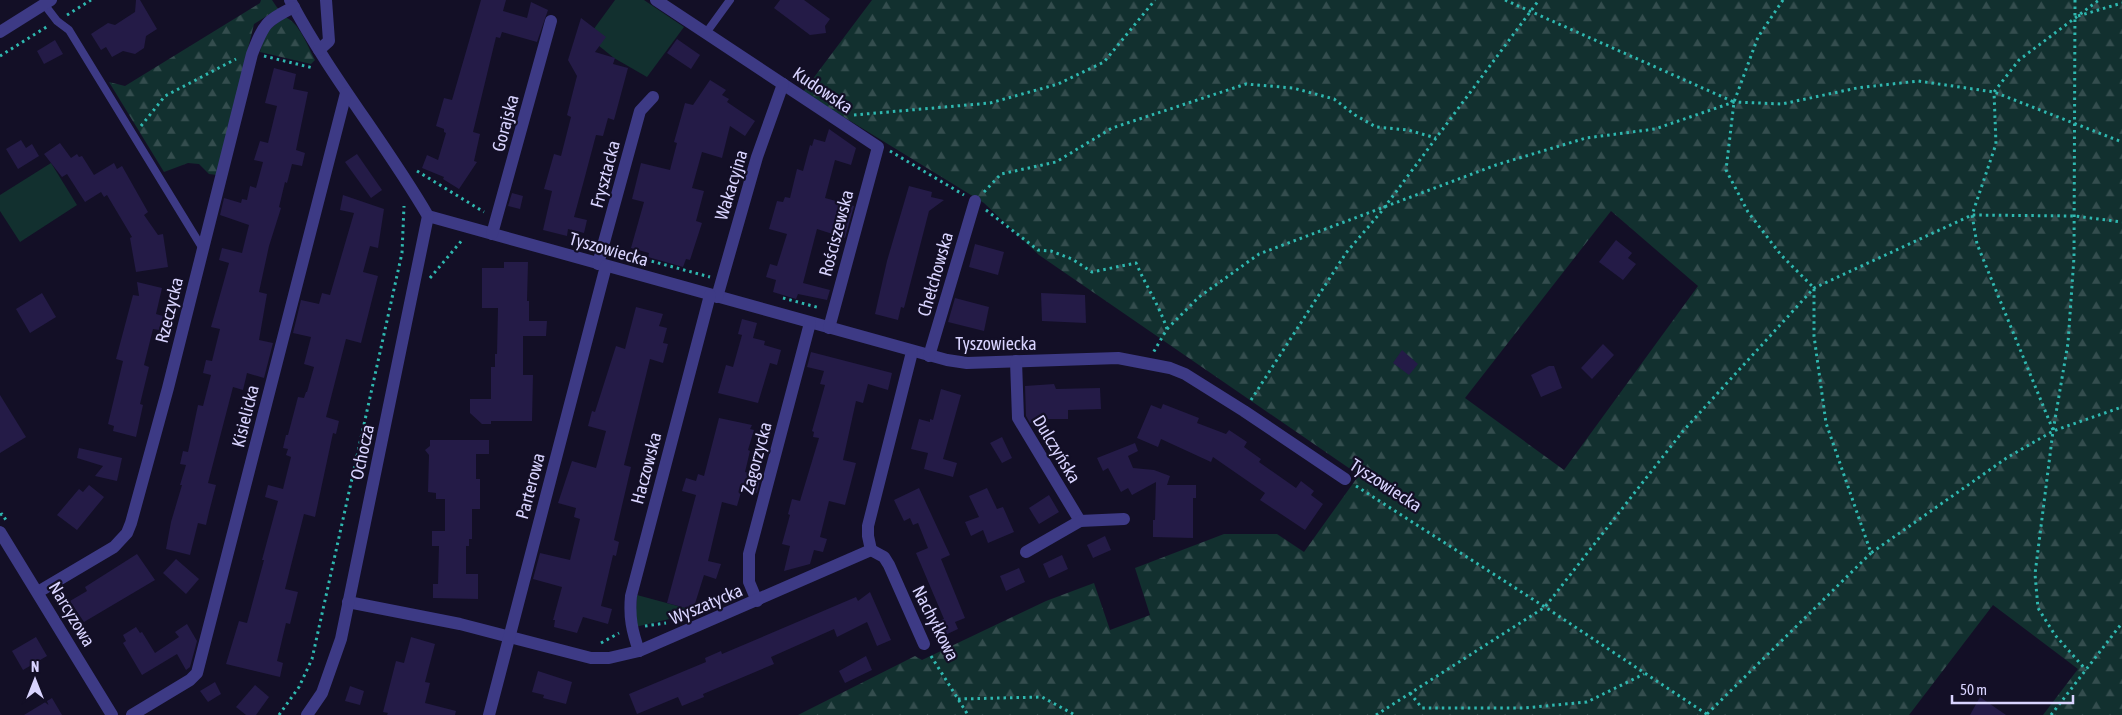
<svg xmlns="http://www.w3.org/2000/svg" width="2122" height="715" font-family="'Asap Condensed',sans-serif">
<defs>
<pattern id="forest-firs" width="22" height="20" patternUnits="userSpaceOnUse" patternTransform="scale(1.25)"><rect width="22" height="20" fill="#12302f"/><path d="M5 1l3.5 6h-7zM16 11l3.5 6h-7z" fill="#344d4e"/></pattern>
</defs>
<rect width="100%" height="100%" fill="#130f26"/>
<g fill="#12302f">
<path d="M615,0H644L684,27L647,77L614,58L588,37Z"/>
<path d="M51,163L77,205L20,242L0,211V195Z"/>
<path d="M637,595L700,612L635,627Z"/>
</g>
<g fill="url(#forest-firs)" fill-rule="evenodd">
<path d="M261,0H272L278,9L254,24L217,175L209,174L199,164L188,163L164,172L109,82L125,86L260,3Z"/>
<path d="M872,0H2122V715H2043L2078,669L1993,605L1909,715H798L915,656L922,660L1046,601L1094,583L1110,630L1150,615L1135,568L1224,534H1277L1304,552L1359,475L1039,255L984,203L803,92ZM1611,211L1698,286L1564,470L1465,398Z"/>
<path d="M285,17C299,22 308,47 315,60L311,64L260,52L265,33Z"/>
</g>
<g fill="#241b47">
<path d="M136,0H140L157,29L146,36L144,48L135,54L123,51L112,57L106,47L101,50L91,34L108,23L115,25L135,12Z"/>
<path d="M481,0H506L503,11L527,18L531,2L548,10L537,42L502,32L500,38L496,37L473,132L480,134L474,161L477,162L459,189L443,179L444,177L422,168L427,155L438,160L446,133L444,132V129L436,126L444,98L452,100Z"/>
<path d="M780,0H804L830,19L825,26L826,33L810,35L774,8Z"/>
<path d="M581,18L606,37L595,52L615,58L613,64L628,68L614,120L608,118L603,136L596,135L583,184L574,217L587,220L584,233L568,229L567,236L543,230L552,191L544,189L554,154L561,156L571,117L567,115L577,76L568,60Z"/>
<path d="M677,39L700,55L691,69L667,53Z"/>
<path d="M55,40L63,54L44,64L37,51Z"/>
<path d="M274,68L296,74L293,89L308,92L296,150L305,153L302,166L292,164L287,183L285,182L279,207L281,208L269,246L259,292L267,294L259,340L273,343L264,378L247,373L243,390L233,387L208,483L216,485L209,512L206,525L198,523L190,555L166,549L171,522L182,485H180L186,465L180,464L183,451L188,452L198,405L203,406L211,375L203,373L206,360L212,361L220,329L211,327L229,263L219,260L222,248L242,253L249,225L220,215L224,198L241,203L242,199L247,200L250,186L256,188L263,162L254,160L260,141L268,143L277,106L265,103Z"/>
<path d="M710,80L726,90L722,95L729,99L727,102L755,121L745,136L730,126L722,158L702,152L692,188L704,191L696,221L702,223L690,260L686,259L683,267L648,257L649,253L631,248L644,202L632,199L641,163L670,170L677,143L674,142L685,103L693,105Z"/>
<path d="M829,129L856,148L851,165L835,160L825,198L854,206L845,238L817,229L803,283L830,290L827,300L798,294L796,299L773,292L776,280L766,277L770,264L777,266L787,234L769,229L777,201L783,202L785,197L790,198L797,169L803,171L810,145L812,146L814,139L825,142Z"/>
<path d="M21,140L26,148L32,144L39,156L18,169L6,149Z"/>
<path d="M60,143L71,158L77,154L79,157L82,156L94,175L114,163L117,169L122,166L148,212L144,215L158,235L163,234L168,267L136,272L130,238L132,237L107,195L104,197L101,192L85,202L67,174L62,177L44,154Z"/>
<path d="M357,154L382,190L371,198L345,162Z"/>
<path d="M909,186L932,192L931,197L944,200L929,211L904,308L901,307L898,320L875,314L887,261Z"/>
<path d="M512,193L523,196L520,209L508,206Z"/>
<path d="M343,195L384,209L378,248L370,246L363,272L378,276L361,343L346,339L326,417L339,421L336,434L333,433L315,517L304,514L285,589L298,592L290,624L286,623L277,661L283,663L280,677L226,664L239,621L247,623L264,560H262L278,501L265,497L268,485L283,489L291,457L286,455L288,449L283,448L286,435H288L298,397L304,398L306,392H307L314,367L304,364L311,337L293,333L301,300L319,304L322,293L330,295L354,213L340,210Z"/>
<path d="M1616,240L1632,253L1628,258L1636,264L1623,280L1599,262Z"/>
<path d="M975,244L1004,252L998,275L969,267Z"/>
<path d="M504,262H528L527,301H529V321H547L546,336H523V375H533L532,421H491V424H482L470,413V399H491V367H495V354H497L498,308H482V268H504Z"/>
<path d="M137,282L162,288L156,314L163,316L159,330L153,329L144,365L149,367L140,404L143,405L136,437L113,431L114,426L108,424L123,361L116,359L133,295L139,296Z"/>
<path d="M42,293L56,317L30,333L16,309Z"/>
<path d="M1041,293L1085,295L1086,323L1042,321Z"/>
<path d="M955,298L989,307L984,331L948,322Z"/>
<path d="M636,307L663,314L659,326L667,328L663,343L668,344L663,363L650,359L624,465L631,467L614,540L619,542L616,556L613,555L601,606L612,609L608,624L583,617L577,633L554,627L555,620H553L562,587L533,579L540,553L570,560L580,519L574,517L576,508L558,503L572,461L596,468L606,431L588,426L592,411L595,412L616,346L625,349Z"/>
<path d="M742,319L757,323L753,338L765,341L764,345L781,350L777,365L770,363L758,403L718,393L726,365L733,367L742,335L738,334Z"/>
<path d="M1603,344L1614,355L1592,379L1581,368Z"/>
<path d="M1402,350L1418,364L1409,375L1393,363Z"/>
<path d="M811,352L892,373L888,390L868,384L863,403L856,401L843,460L856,463L845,505L829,501L820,537L827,539L823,552L814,550L810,564L784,571L790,546L782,544L790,515L788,514L792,499L800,501L819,438L813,437L814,432L812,431L825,385L820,384L824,371L807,367Z"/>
<path d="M1549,366H1554L1562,388L1541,397L1531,375Z"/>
<path d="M1054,384L1056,389L1100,388L1101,409L1068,410V419H1044L1030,423L1026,416L1025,386Z"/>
<path d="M941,389L961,395L943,459L957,463L953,477L924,469L928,453L911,449L919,419L930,422V419L933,420Z"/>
<path d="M0,395L26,437L0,453Z"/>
<path d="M1163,404L1199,418L1197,423L1226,434L1229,430L1247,442L1244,447L1261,459L1259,462L1296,488L1301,481L1314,491L1311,495L1323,504L1305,530L1260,500L1265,493L1213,457L1211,462L1161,439L1158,447L1137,438L1151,405L1161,409Z"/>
<path d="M719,418L752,425L750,429L754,430L748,450L750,451L745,472L761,476L757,493L742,489L737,506L722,502L708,561L721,564L716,579L704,575L693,610L667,603L696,495L682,491L686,478L696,481L698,474L704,476Z"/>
<path d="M1002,437L1012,458L1002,463L990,443Z"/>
<path d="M430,440H489V454H476V479H480V509H472V539H469V546H466V574H478V599L433,598V584H438L439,546H432V531H445V499H436V493L428,492L429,455L425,450L430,446Z"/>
<path d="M1135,443L1138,451L1128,456L1133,468L1154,470L1170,476L1167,485H1196V498H1193V538L1153,537V520H1155L1156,482L1132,495L1128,488L1121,492L1108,468L1103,471L1097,458Z"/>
<path d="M79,448L122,458L117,481L95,476L103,466L77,458Z"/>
<path d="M89,485L104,497L77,530L57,515L79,489L83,492Z"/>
<path d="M919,488L950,555L941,559L965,618L955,622L958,629L943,636L937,622L944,619L916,553L928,548L918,523L913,525L910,518L904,521L894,500Z"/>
<path d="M987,488L997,509L1003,507L1014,532L988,543L983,530L971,536L965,522L979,517L969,496Z"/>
<path d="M1049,495L1059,512L1039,524L1029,508Z"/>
<path d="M1105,536L1111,550L1093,558L1087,545Z"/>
<path d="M137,554L155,580L84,622L70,601L87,591L85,587Z"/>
<path d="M1062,555L1068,569L1049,578L1043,564Z"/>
<path d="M176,559L199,579L186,594L163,573Z"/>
<path d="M1019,568L1025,582L1006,591L1000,576Z"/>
<path d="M870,592L891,640L877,646L867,622L837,637L834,629L771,657L774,664L703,694L704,697L682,706L678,697L637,714L629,694L706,662L705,658L721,651L722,654L856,597L858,601Z"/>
<path d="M187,624L197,641L190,667L186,670L177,654L142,675L123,643L126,641L123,635L136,627L140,633L142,632L155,653L179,637L175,632Z"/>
<path d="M36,637L47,656L23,670L12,651Z"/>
<path d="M411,637L435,644L425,682L430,683L425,703L456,711L455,715H387L388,713L383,712L396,661L404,663Z"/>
<path d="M866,656L872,670L845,683L839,671Z"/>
<path d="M538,671L572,682L566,704L543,698L544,695L532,692Z"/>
<path d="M215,682L221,694L208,702L200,691Z"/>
<path d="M255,685L269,697L256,715H246L236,707Z"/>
<path d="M350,686L364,691L360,705L345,701Z"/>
<path d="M1980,697L2006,715H1970Z"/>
<path d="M52,698L62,715H24Z"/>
</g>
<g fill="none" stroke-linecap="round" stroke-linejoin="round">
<g stroke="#2fb8b0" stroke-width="3" stroke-dasharray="2.5 4" stroke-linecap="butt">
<path d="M1505,0L1734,102"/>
<path d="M1783,0L1758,37L1734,102L1726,170L1748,212L1781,255L1814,288V336L1826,423L1871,553L2008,457L2053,431L2122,407"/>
<path d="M2075,0L2074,257L2068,343L2053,431L2035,574L2038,608L2055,635L2086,670"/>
<path d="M67,15L91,0"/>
<path d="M2078,16L2122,3"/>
<path d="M0,56L48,26"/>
<path d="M264,56L313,68"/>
<path d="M854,115L990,103L1058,84L1104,62L1155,0"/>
<path d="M141,126L165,96L236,59"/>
<path d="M890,151L964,195"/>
<path d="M417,171L484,212"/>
<path d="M984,192L1001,174L1056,162L1112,128L1246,84L1293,88L1334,99L1355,115L1376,127L1408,130L1436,138"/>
<path d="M986,210L1038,250L1051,251L1072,259L1092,272L1136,263C1146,286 1159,305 1167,329L1153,353"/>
<path d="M614,251L710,277"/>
<path d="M430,278L463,239"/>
<path d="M783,298L820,308"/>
<path d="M1167,329L1199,297L1259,254L1496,165L1586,138L1655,129L1734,102L1782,104L1857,88L1918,81L1994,92L2122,142"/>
<path d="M1251,400L1346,253L1381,212L1539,0"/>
<path d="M2053,430L1977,244L1972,215L1996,144L1994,92L2019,60L2099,0"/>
<path d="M1356,486L1545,607L1708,715"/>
<path d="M0,515L2,514L6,520"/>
<path d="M645,626L666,623"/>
<path d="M601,643L619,633"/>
<path d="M931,656L968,715"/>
<path d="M1410,693L1422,708H1524L1587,702L1644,674"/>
<path d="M958,699L1042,697L1075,715"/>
<path d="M1707,714L1871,553"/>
<path d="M279,715L299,687L312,659L402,253L404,206"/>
<path d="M1376,715L1545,607L1683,431L1814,288L1972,215L2075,216L2122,222"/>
<path d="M2051,715L2122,623"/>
</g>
<g stroke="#3d3a85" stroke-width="8">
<path d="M44,4L57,21L69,30L203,249"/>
<path d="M706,33L730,0"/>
</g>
<g stroke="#3d3a85" stroke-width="12">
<path d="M290,0C330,76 385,142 428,216L947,360L967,363L1118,358L1170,368L1185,374L1244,411L1345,479"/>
<path d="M656,0L878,147L829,328"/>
<path d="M0,32L51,0"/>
<path d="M319,50L329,41L326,0"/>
<path d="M492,234L551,21"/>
<path d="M598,264L640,111L653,97"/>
<path d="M717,297L757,157L783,84"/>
<path d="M929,356L975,201"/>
<path d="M1016,361L1018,418L1080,521"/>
<path d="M871,550L884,557L889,565L924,644"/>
<path d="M1026,552L1080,521L1124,519"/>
<path d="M38,592L114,547L127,533L131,523L168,388L252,54C264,24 265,21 294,7"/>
<path d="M757,601L749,582V554L810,323"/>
<path d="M348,602L460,624L591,658H609L639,651L871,550L868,536V526L912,352"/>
<path d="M639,651C632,631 629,617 631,596L710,295"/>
<path d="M132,715L190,680L197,673L346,93"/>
<path d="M307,715L322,693L341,639L428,216"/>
<path d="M489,715L606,266"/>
</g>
<path stroke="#3d3a85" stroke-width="12" d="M0,532L112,715"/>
</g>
<g text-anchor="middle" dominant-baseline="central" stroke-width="4.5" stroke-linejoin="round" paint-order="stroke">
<g font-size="18" fill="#d9d4ff" stroke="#130f26">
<text transform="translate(823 90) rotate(34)">Kudowska</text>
<text transform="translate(505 123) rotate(-75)">Gorajska</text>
<text transform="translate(605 174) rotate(-75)">Frysztacka</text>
<text transform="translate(731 185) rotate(-73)">Wakacyjna</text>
<text transform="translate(836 233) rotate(-75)">Rościszewska</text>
<text transform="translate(609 249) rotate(16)">Tyszowiecka</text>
<text transform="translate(935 274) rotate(-74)">Chełchowska</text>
<text transform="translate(169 310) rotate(-76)">Rzeczycka</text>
<text x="996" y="343">Tyszowiecka</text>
<text transform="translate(245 416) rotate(-76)">Kisielicka</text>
<text transform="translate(1057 449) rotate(59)">Dulczyńska</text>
<text transform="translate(362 452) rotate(-78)">Ochocza</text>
<text transform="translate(756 458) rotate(-75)">Zagorzycka</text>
<text transform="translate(646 468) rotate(-75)">Haczowska</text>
<text transform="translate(1386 485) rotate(33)">Tyszowiecka</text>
<text transform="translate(530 486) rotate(-75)">Parterowa</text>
<text transform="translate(706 604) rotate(-23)">Wyszatycka</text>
<text transform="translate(72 614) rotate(59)">Narcyzowa</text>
<text transform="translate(936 623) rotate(63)">Nachyłkowa</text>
</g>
</g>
<g transform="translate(35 680)" stroke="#130f26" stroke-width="4" paint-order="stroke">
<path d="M0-4L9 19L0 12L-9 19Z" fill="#d9d4ff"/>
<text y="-8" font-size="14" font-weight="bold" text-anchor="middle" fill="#d9d4ff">N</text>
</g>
<path d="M1952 695v8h121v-8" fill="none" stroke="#d9d4ff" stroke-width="2.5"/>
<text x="1960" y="695" font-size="15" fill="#d9d4ff" stroke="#130f26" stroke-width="4" paint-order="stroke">50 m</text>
</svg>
